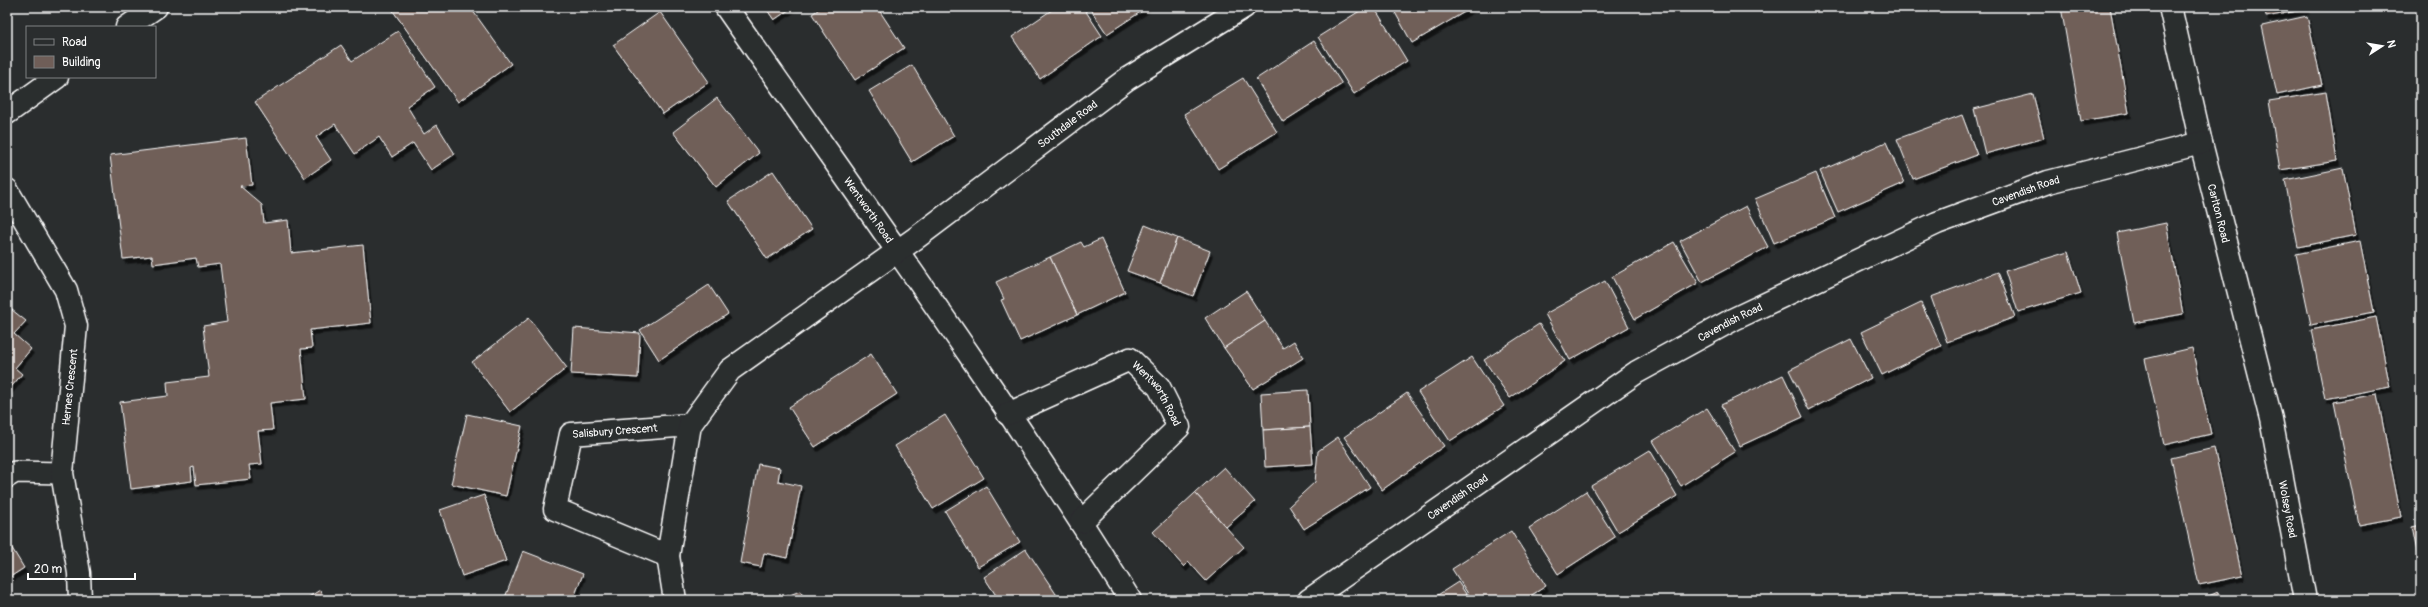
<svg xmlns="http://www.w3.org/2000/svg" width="2428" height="607" font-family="Pangolin,sans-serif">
<defs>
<filter id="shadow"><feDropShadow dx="2.5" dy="4.5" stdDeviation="0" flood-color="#0009"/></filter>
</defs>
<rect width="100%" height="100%" fill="#2a2d2e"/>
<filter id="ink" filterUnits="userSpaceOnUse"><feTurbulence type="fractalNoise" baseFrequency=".025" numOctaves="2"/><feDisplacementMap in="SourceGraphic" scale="8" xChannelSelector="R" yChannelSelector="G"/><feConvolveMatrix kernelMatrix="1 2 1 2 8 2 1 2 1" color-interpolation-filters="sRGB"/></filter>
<g filter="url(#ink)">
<g fill="#6f5e58" stroke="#fff" filter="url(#shadow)">
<path d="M398,7H470L511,64L458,102L393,11Z"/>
<path d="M765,7H793L774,20Z"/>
<path d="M822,7H877L904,48L855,80L812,14Z"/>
<path d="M1056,7H1083L1102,36L1040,79L1012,37Z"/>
<path d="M1089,7H1148L1107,34Z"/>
<path d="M1366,7H1374L1407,61L1354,94L1318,37Z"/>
<path d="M1392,7H1473L1412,43Z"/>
<path d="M2061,7H2110L2129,113L2081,121Z"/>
<path d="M2265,7H2306L2307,9L2266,17Z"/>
<path d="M660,12L709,82L663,114L613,45Z"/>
<path d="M2307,16L2322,85L2277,95L2262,26Z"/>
<path d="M398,31L435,87L407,106L424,134L437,125L455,154L431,170L413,143L392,157L379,137L355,154L335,124L316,137L331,160L305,178L255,102L341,45L352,61Z"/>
<path d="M1314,41L1342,84L1283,122L1256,79Z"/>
<path d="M912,65L954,136L912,162L869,91Z"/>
<path d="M1243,78L1277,132L1218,169L1184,114Z"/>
<path d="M2326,92L2337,161L2280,170L2269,101Z"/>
<path d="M2033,94L2044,138L1985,154L1974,109Z"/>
<path d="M717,98L759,153L716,187L673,132Z"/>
<path d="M1962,115L1977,155L1913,179L1897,139Z"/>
<path d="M246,138L252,185L240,186L262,205L264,223L288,220L291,253L363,245L371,323L310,330L312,348L301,349L306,399L270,403L273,430L258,431L262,464L249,465L251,479L196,485L194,467L191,468L192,481L131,489L120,402L168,396L167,382L209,377L203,326L227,322L220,264L198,267L196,258L153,264L152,256L123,259L110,155Z"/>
<path d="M1886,142L1904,183L1838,212L1820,171Z"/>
<path d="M2343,168L2356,235L2298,247L2285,180Z"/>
<path d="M773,171L812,229L767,259L728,201Z"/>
<path d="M1816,173L1835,218L1774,243L1755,199Z"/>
<path d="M1746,206L1768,247L1702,282L1680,241Z"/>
<path d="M2166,223L2183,314L2134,323L2117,233Z"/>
<path d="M1145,225L1177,238L1160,283L1127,271Z"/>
<path d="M1177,238L1210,251L1193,296L1160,283Z"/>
<path d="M1101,239L1125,292L1077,315L1050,257L1081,242L1084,247Z"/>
<path d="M2360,241L2374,312L2311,325L2296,254Z"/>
<path d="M1674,242L1698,283L1635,319L1612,277Z"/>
<path d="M2068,252L2081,293L2018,312L2005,271Z"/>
<path d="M1050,257L1077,315L1020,341L1001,300L1004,299L996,282Z"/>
<path d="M1998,272L2015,317L1947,342L1931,297Z"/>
<path d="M1605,281L1629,327L1570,360L1545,314Z"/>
<path d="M709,285L728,314L659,360L640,330Z"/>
<path d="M1246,291L1265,321L1224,348L1205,318Z"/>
<path d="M1921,303L1941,346L1882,375L1861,332Z"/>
<path d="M7,306L26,321L14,334L31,349L15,368L22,374L7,392Z"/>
<path d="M2376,317L2390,387L2325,399L2311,330Z"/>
<path d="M529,318L567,368L510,412L472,362Z"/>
<path d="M1265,321L1283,348L1294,341L1303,358L1253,389L1224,348Z"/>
<path d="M1539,324L1565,361L1510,398L1484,360Z"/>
<path d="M574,328L640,333L638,378L571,374Z"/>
<path d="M1851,339L1871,378L1809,410L1789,370Z"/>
<path d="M2192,348L2211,434L2164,445L2145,359Z"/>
<path d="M871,354L897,394L815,447L789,407Z"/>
<path d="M1472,357L1504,406L1450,441L1418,392Z"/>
<path d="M1783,375L1803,417L1740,446L1721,405Z"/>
<path d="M1308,390L1310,427L1263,430L1261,393Z"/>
<path d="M1407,393L1444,446L1382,490L1344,437Z"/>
<path d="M2377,394L2401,517L2359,525L2334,402Z"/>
<path d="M1707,408L1735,452L1681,486L1653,441Z"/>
<path d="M467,414L522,426L506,496L451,484Z"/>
<path d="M945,415L984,478L933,509L895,446Z"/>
<path d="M1310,427L1313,464L1265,467L1263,430Z"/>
<path d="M1338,437L1370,487L1304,529L1289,506L1315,482L1318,451Z"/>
<path d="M2214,448L2242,576L2199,585L2171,458Z"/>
<path d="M1650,450L1677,496L1618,532L1591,486Z"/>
<path d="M758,464L780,468L778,481L801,486L787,558L764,553L761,567L740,563Z"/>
<path d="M1224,467L1255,502L1226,527L1195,493Z"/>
<path d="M986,486L1020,542L978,567L945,511Z"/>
<path d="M1586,491L1615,537L1558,574L1529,528Z"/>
<path d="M1195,493L1244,547L1206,581L1189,562L1184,567L1153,532Z"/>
<path d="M484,495L506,561L462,576L440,510Z"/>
<path d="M2421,525V572L2412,527Z"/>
<path d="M1511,531L1546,586L1524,600H1472L1452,569Z"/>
<path d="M7,540L24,568L7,579Z"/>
<path d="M1026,549L1060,600H999L984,577Z"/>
<path d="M523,551L583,574L573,600H504Z"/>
<path d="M1458,582L1470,600H1430Z"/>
<path d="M320,590L326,600H304Z"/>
<path d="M800,591L806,600H777Z"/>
<path d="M2218,592L2222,600H2199Z"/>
</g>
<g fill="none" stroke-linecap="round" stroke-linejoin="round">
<defs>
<path id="lane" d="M7,477L15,472L62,473"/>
<g id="street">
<path id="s1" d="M726,7C863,203 1004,397 1130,600"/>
<path id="s2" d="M2170,7L2201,143L2271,419L2305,600"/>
<path d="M7,190L66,290L76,326L62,473L79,573L80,600"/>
<path id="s3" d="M1008,414L1130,359L1159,387L1179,427L1081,522"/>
<path id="s4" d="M668,556L555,509L571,434L690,425"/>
<path id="s5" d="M675,600L668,556L690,425L730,370L916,238L1127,79L1244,7"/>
<path id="s6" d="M1309,600L1637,372L1734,319L1937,223L2048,182L2201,143"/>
</g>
<g id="primary">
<path d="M127,27L156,7"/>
<path d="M7,113L57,77"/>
</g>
</defs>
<use href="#lane" stroke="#fff" stroke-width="24"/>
<use href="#street" stroke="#fff" stroke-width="25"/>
<use href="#primary" stroke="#fff" stroke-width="25"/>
<use href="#lane" stroke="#2a2d2e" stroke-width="21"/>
<use href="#street" stroke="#2a2d2e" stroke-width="22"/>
<use href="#primary" stroke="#2a2d2e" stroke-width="22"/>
</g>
</g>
<g text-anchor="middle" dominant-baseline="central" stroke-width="3" stroke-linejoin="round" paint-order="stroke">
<g font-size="11" fill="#fff" stroke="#2a2d2e">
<text stroke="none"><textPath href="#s5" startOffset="663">Southdale Road</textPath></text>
<text stroke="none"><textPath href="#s6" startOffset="829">Cavendish Road</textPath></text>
<text stroke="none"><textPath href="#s1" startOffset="248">Wentworth Road</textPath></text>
<text stroke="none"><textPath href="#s2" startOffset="212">Carlton Road</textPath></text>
<text stroke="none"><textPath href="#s6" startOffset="505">Cavendish Road</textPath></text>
<text transform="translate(70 387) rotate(-84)">Hernes Crescent</text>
<text stroke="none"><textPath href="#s3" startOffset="178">Wentworth Road</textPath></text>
<text stroke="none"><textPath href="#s4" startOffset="243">Salisbury Crescent</textPath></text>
<text stroke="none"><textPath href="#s6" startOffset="181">Cavendish Road</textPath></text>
<text stroke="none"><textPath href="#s2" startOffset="516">Wolsey Road</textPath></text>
</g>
</g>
<rect width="2428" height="607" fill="none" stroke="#2a2d2e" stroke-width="24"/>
<rect x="12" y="12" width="2404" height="583" fill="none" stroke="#fff" stroke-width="1.5" filter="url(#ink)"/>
<rect x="26" y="26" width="130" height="52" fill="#2a2d2e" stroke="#7f8182"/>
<rect x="34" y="39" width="20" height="6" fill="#2a2d2e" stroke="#7f8182"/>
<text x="62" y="46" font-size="12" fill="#ffffff">Road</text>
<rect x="34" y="56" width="20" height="12" fill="#6f5e58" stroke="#7f8182"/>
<text x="62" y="66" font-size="12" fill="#ffffff">Building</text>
<g transform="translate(2382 46) rotate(78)" stroke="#2a2d2e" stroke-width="3" paint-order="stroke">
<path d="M0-3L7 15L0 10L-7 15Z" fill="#ffffff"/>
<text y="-6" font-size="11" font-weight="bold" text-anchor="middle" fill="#ffffff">N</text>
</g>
<path d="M28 573v6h107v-6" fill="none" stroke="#ffffff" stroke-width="2"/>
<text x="34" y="573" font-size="12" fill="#ffffff" stroke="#2a2d2e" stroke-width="3" paint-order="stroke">20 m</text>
</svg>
